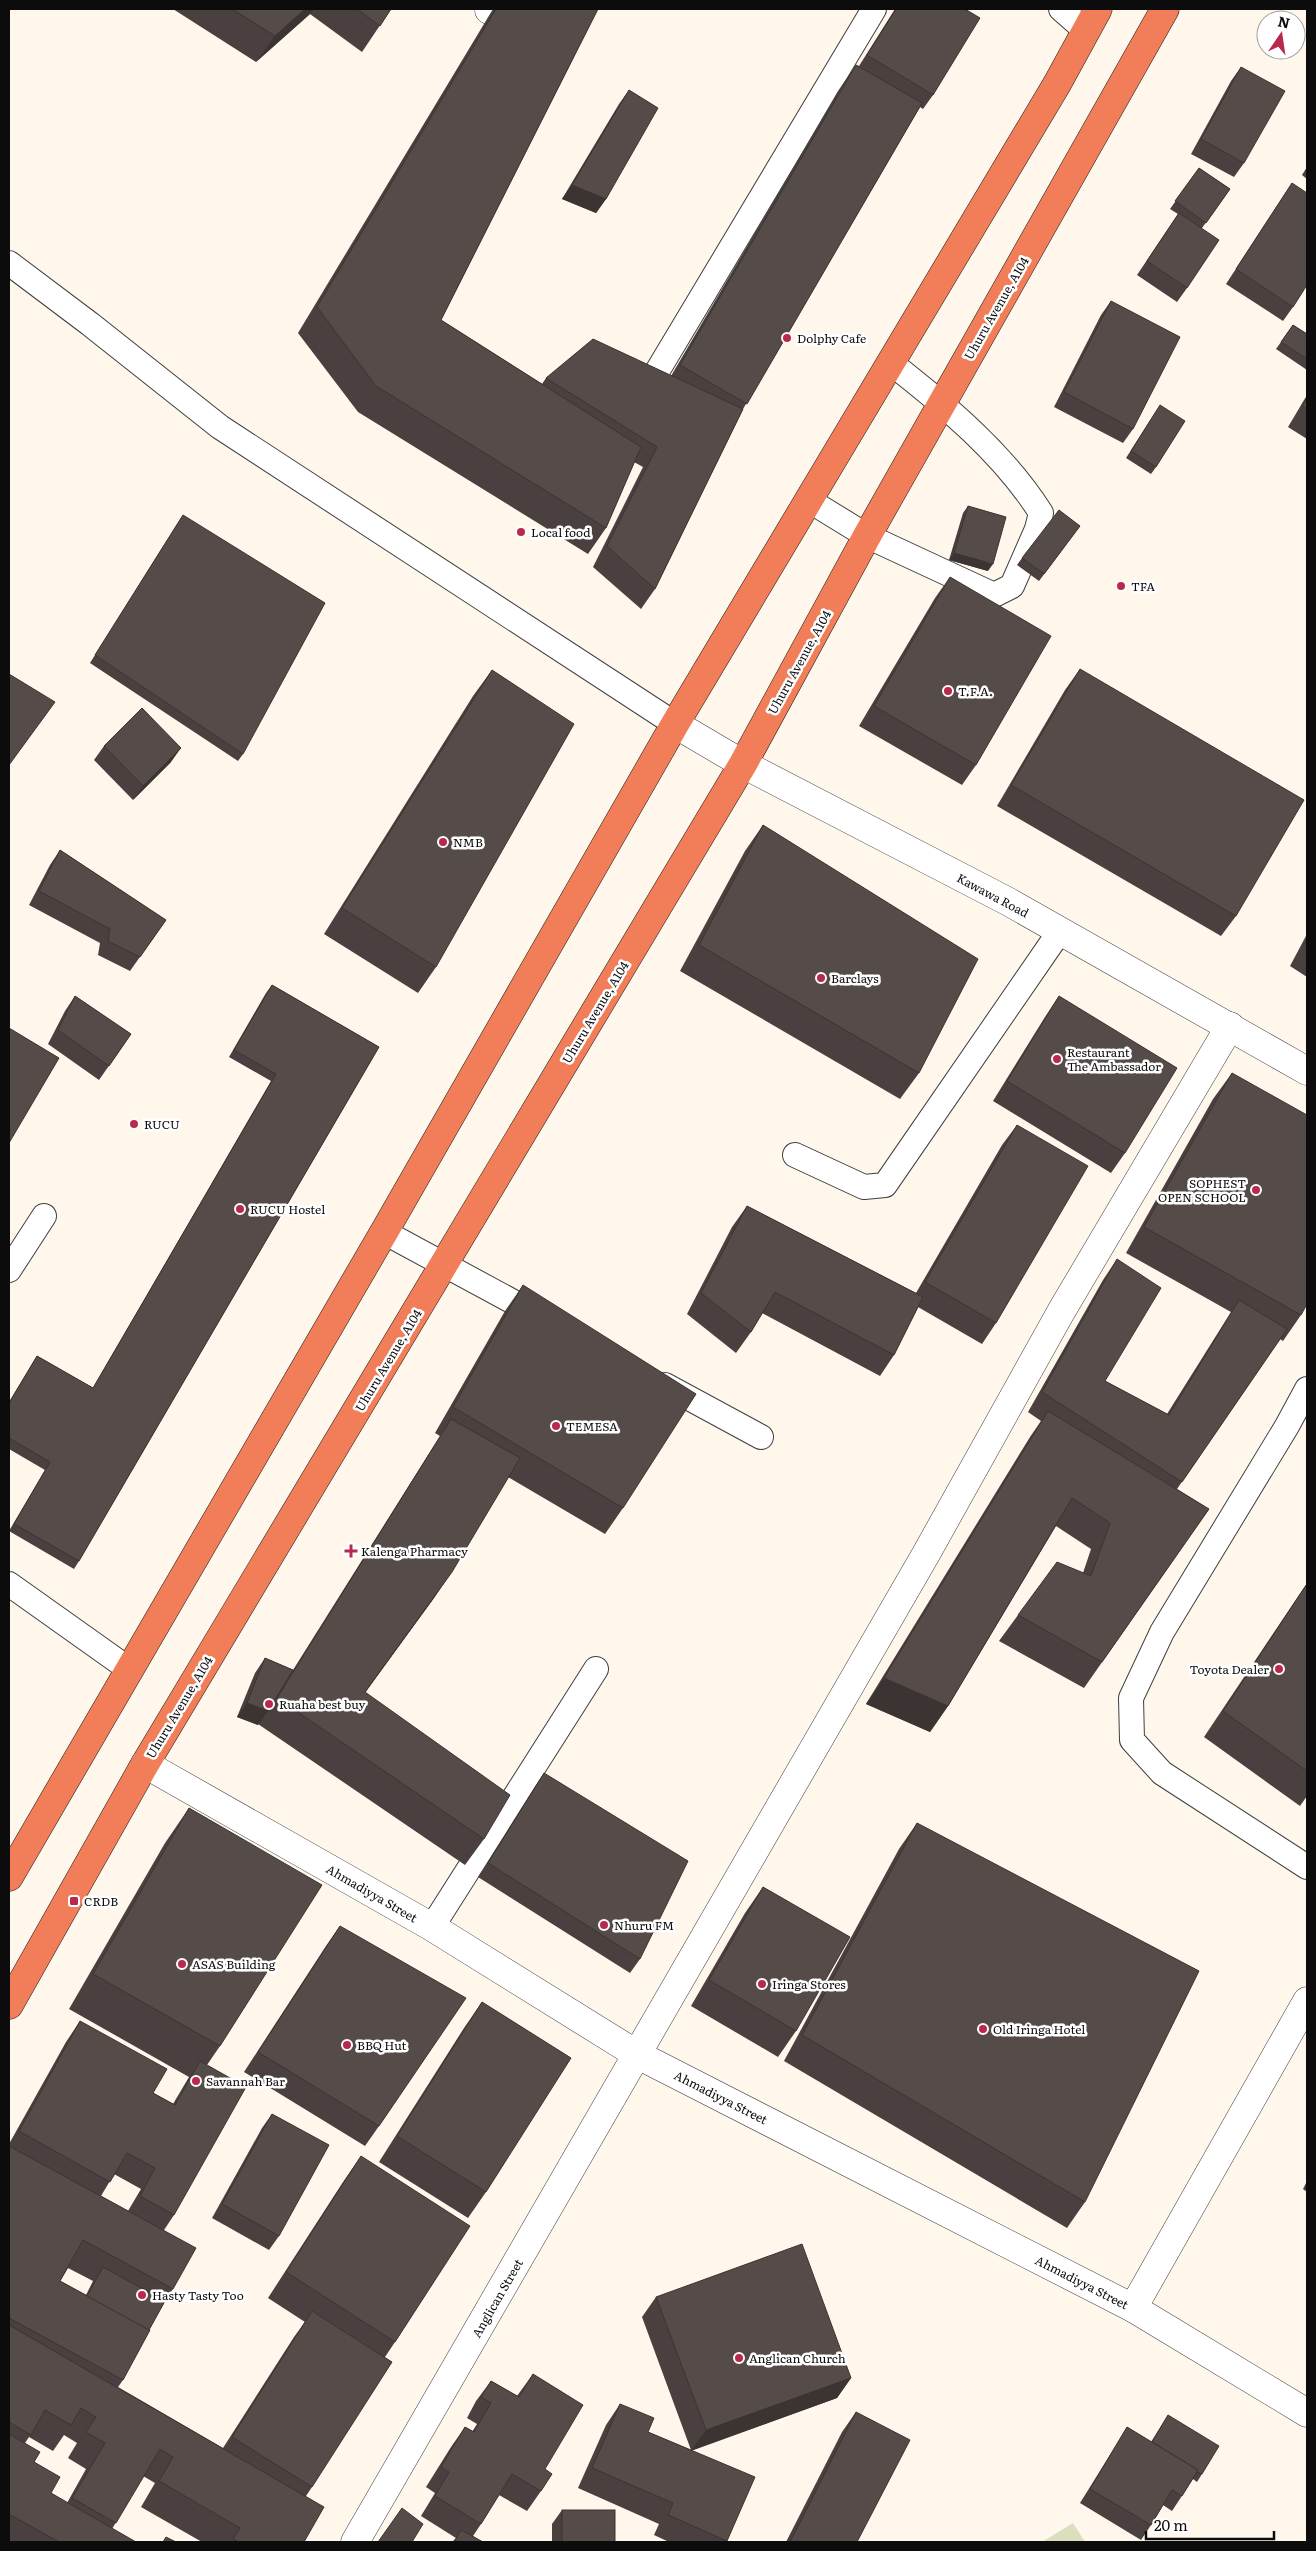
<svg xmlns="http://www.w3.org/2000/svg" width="1316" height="2551" font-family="Literata,serif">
<rect width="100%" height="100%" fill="#fff7ec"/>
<path fill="#dbdfbe" d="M1073,2523L1085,2542H1042Z"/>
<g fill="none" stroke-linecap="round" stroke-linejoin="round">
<defs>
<g id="lane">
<path d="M1061,9L1086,31"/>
<path d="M9,263L90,324L220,427L675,724"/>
<path d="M655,375L874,9"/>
<path d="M810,501L867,536L994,595L1012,586L1037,529L1041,513C1003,453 946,406 891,363"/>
<path d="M795,1155L864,1187L885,1185L1060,931"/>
<path d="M384,1232L541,1317"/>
<path d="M9,1270L44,1216"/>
<path d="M665,1385L761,1437"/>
<path d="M1307,1389L1287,1426L1162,1632L1131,1698L1132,1740L1162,1773L1307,1867"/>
<path d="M9,1584L130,1670"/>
<path d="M432,1927L596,1669"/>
</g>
<g id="street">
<path d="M489,10L490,9"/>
<path d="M675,724L743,764L1009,902L1307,1071"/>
<path d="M145,1764L432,1927L638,2055L1133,2308L1307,2413"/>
<path d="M1133,2308L1307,2001"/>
<path d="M355,2542L926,1554L1062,1310L1230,1026"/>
</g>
<g id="highway">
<path d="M9,1877L384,1232L675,724L1057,84L1098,9"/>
<path d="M9,2005L145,1764L743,764L867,536L1165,9"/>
</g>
</defs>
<use href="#lane" stroke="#3f3f3f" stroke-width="26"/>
<use href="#street" stroke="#3f3f3f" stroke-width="29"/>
<use href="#highway" stroke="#1d1d1d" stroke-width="29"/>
<use href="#lane" stroke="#fff" stroke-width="24"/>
<use href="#street" stroke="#fff" stroke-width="28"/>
<use href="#highway" stroke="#f17e58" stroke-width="28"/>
</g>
<g fill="#49403f" fill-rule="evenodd">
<path d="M173,9H391L362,52L310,14L256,62Z"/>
<path d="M493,9H598L441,320L542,384L546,378L671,376L838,91L856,65L859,66L895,9H965L933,95L923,109L920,107L743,409L655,589L641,609L593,567L643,467L634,462L606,528L588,554L358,412L298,333Z"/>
<path d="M1241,67L1244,163L1234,177L1191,154L1231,81Z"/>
<path d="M629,90L606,199L596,213L562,199L619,104Z"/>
<path d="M1307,167V179L1302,175Z"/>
<path d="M1199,168L1230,189L1202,228L1187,288L1177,302L1137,275L1178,214L1170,209Z"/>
<path d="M1292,183L1293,307L1283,321L1226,284Z"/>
<path d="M1111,301L1133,429L1123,443L1054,407L1101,315Z"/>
<path d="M1293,325L1307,334V370L1276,349Z"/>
<path d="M1307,395V439L1288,427Z"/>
<path d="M1155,413L1156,467L1151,474L1126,458Z"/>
<path d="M968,506L988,571L949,560L963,513Z"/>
<path d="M183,515L243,754L238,761L90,663Z"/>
<path d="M1080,526L1039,581L1017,565L1022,558Z"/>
<path d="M950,577L976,765L962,785L859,726L935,598Z"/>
<path d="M1080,669L1236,916L1221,936L997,806L1065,690Z"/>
<path d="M492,670L436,967L418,993L324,934L473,696Z"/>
<path d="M104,746L171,762L133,800L94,760Z"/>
<path d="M763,825L919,1073L900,1099L680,971L745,851Z"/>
<path d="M60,850L166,920L130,971L98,955L100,943L29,905L50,865Z"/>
<path d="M1307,934V977L1290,966Z"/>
<path d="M272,985L379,1047L79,1561L74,1569L9,1531L45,1470L9,1449V1402L37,1356L93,1388L271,1081L229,1057L266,993Z"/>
<path d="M75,996L131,1034L99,1080L48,1044L65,1011Z"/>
<path d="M1059,996L1125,1153L1111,1173L993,1101L1045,1017Z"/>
<path d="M1232,1073L1301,1315L1283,1341L1280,1339L1177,1489L1209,1509L1084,1688L999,1641L1018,1615L1083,1573L1091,1549L1056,1526L948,1706L930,1732L866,1704L1030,1437L1041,1421L1028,1412L1103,1280L1117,1259L1105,1381L1167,1414L1231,1312L1126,1253L1213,1099Z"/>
<path d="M1017,1125L996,1323L982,1344L918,1307L894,1355L880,1376L762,1313L751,1332L736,1353L687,1314L732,1227L747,1206L916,1293L1002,1145Z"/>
<path d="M523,1285L623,1508L605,1534L508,1477L434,1598L365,1693L484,1839L465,1865L258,1724V1725L237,1717L255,1673L265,1658L293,1670L440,1436L435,1433L505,1311Z"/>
<path d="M1307,1583V1796L1300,1806L1204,1737Z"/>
<path d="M544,1773L640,1959L630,1973L478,1877L534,1788Z"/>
<path d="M189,1808L220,2046L207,2065L174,2215L164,2230L173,2289L165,2301L149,2330L123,2380L118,2387L223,2448L294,2337L305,2322L268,2298L343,2182L361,2156L395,2342L385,2357L312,2487L306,2496L304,2542H202L141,2507L155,2483L143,2476L112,2529L136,2542H9V2144L66,2042L80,2021L153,2093L173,2104L189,2077L69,2009L165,1843ZM114,2174L141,2189L128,2211L101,2196ZM68,2268L93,2281L86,2295L60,2281ZM64,2435L77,2443L68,2458L86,2469L67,2503L51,2493L25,2443L29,2437L53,2451Z"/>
<path d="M917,1823L1085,2202L1067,2228L784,2061L899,1849Z"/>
<path d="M763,1887L796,2031L778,2057L691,2006L745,1913Z"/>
<path d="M340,1926L379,2126L365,2146L244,2072L326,1946Z"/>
<path d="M482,2002L486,2192L468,2218L379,2162L464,2028Z"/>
<path d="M272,2114L279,2236L269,2250L212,2218L262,2128Z"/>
<path d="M1307,2181V2192L1303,2189Z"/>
<path d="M656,2297L851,2378L837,2398L692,2450L727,2541L726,2542H669L654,2535L659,2524L578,2488L606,2425L620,2404L648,2432L691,2450L642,2317Z"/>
<path d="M533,2374L545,2469L541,2491L527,2511L499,2495L481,2524L473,2536L483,2542H452L456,2538L421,2516L435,2493L426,2487L451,2447L465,2427L472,2432L477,2424L467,2418L476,2401L491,2381L517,2396Z"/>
<path d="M856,2412L857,2542H786L842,2432Z"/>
<path d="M1168,2415L1202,2474L1197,2482L1193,2479L1172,2511L1163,2505L1151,2525L1141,2540L1080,2503L1118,2442L1127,2427L1151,2442Z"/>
<path d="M562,2510L615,2542H552V2524Z"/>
</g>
<g fill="#3c3433">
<path d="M305,9H314L310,14L256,62L275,36Z"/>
<path d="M572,185L606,199L596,213L562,199Z"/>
<path d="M954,553L993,564L988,571L949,560Z"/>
<path d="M181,748L171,762L133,800L143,786Z"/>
<path d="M452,1572L434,1598L346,1718L365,1692Z"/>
<path d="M884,1678L948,1706L930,1732L866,1704Z"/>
<path d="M247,1703L268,1711L258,1725L237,1717Z"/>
<path d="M851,2378L837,2398L691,2451L706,2430Z"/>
</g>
<g fill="#554b49" stroke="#3c3433">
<path d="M232,9H305L275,36Z"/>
<path d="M357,9H391L380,26Z"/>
<path d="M496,9H598L441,320L641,447L606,528L376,386L317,307Z"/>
<path d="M896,9H965L980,18L933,95L867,55Z"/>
<path d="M856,65L922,103L747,404L680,365Z"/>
<path d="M1241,67L1285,91L1244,163L1201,139Z"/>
<path d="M629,90L658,108L606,199L572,185Z"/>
<path d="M1199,168L1230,189L1206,223L1175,201Z"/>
<path d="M1292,183L1307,193V285L1293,307L1236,269Z"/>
<path d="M1179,213L1219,240L1187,288L1147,261Z"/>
<path d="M1111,301L1180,337L1133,429L1064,392Z"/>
<path d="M1293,325L1307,334V359L1281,342Z"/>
<path d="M593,339L743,409L655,589L607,546L657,447L546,378Z"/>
<path d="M1307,398V409L1302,406Z"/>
<path d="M1160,405L1185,421L1156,467L1131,451Z"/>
<path d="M968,506L1006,517L993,564L954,553Z"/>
<path d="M1059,510L1080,526L1044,574L1022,558Z"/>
<path d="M183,515L325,603L243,754L95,655Z"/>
<path d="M950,577L1051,636L976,765L874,706Z"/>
<path d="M1080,669L1304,800L1236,916L1011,785Z"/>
<path d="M492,670L574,724L436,967L342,908Z"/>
<path d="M9,674L55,702L9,765Z"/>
<path d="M142,708L181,748L143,786L104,746Z"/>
<path d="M763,825L978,959L919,1073L699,945Z"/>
<path d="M60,850L166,920L140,957L108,941L110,929L39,891Z"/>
<path d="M1307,939V947L1304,945Z"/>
<path d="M272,985L379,1047L79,1561L14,1524L50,1462L9,1438V1403L37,1356L93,1388L276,1074L234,1050Z"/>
<path d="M75,996L131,1034L109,1066L58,1030Z"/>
<path d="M1059,996L1177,1068L1125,1153L1007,1081Z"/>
<path d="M9,1028L59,1058L9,1143Z"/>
<path d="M1232,1073L1307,1115V1304L1301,1315L1144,1227Z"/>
<path d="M1017,1125L1088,1166L996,1323L925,1282Z"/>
<path d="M747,1206L923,1297L894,1355L775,1292L751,1332L701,1293Z"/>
<path d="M1117,1259L1161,1288L1105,1381L1169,1415L1239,1300L1287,1329L1182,1482L1042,1392Z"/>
<path d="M523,1285L696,1394L623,1508L453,1407Z"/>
<path d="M1048,1411L1209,1509L1102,1662L1018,1615L1057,1562L1091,1576L1110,1523L1072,1498L948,1706L884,1678Z"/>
<path d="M451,1419L520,1458L452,1572L365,1692L510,1795L484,1839L277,1698Z"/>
<path d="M1307,1584V1771L1223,1711Z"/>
<path d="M265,1658L293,1670L268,1711L247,1703Z"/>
<path d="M544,1773L688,1861L640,1959L488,1863Z"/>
<path d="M189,1808L322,1885L220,2046L93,1974Z"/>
<path d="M917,1823L1199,1971L1085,2202L802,2035Z"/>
<path d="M763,1887L850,1937L796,2031L709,1980Z"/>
<path d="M340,1926L466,1998L379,2126L258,2052Z"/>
<path d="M482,2002L571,2058L486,2192L397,2136Z"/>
<path d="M80,2021L167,2069L153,2093L175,2105L200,2061L246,2087L174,2215L140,2196L155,2168L127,2153L110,2182L19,2131Z"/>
<path d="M272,2114L329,2145L279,2236L222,2204Z"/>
<path d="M9,2146L196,2248L173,2289L83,2240L60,2281L150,2330L123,2380L9,2318Z"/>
<path d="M361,2156L470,2226L395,2342L286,2272Z"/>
<path d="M802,2244L851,2378L706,2430L656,2297Z"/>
<path d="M103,2267L165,2301L149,2330L87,2296Z"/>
<path d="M312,2311L392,2362L312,2487L232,2437Z"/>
<path d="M9,2325L324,2507L304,2542H239L233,2539L240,2528L159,2481L173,2457L160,2449L116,2523L72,2498L105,2443L86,2432L96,2417L81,2408L71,2425L45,2410L31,2435L9,2422Z"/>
<path d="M533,2374L583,2405L545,2469L552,2474L541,2491L512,2474L481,2524L435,2496L449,2472L441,2467L465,2427L474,2432L491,2403L481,2397L491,2381L519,2397Z"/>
<path d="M620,2404L654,2418L648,2432L755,2477L727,2541L668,2515L673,2503L592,2468Z"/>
<path d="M856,2412L910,2440L857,2542H790Z"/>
<path d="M1168,2415L1219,2446L1202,2474L1197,2472L1198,2470L1152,2442Z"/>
<path d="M1127,2427L1198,2470L1182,2496L1172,2490L1151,2525L1090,2489Z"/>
<path d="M9,2434L40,2452L34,2462L60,2477L51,2493L136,2542H59L9,2514Z"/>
<path d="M402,2508L423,2524L412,2542H378Z"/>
<rect x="562" y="2510" width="53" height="32"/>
<path d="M461,2530L483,2542H454Z"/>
<path d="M166,2537L176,2542H163Z"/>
</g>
<g fill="#b9284d" stroke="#fff" stroke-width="2">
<circle cx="787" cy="338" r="5"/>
<circle cx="521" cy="532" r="5"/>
<circle cx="1121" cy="586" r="5"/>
<circle cx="948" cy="691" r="5"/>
<circle cx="443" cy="842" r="5"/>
<circle cx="821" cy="978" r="5"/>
<circle cx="1057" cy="1059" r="5"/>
<circle cx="134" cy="1124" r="5"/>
<circle cx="1256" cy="1190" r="5"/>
<circle cx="240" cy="1209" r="5"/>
<circle cx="556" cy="1426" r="5"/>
<path d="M348.5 1543.5h5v5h5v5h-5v5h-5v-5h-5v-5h5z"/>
<circle cx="1279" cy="1669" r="5"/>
<circle cx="269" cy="1704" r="5"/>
<rect x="69" y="1896" width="10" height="10" rx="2.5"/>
<circle cx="604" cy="1925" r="5"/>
<circle cx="182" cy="1964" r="5"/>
<circle cx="762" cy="1984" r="5"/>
<circle cx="983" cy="2029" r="5"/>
<circle cx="347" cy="2045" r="5"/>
<circle cx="196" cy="2081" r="5"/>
<circle cx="142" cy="2295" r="5"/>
<circle cx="739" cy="2358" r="5"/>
</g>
<g text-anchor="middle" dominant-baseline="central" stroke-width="5" stroke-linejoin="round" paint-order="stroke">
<g font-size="12" fill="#0c0c0c" stroke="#fff">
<text transform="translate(996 308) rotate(-60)">Uhuru Avenue, A104</text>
<text transform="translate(799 662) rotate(-61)">Uhuru Avenue, A104</text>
<text transform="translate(993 895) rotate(28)">Kawawa Road</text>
<text transform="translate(595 1012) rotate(-59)">Uhuru Avenue, A104</text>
<text transform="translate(388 1360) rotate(-59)">Uhuru Avenue, A104</text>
<text transform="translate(179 1707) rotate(-59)">Uhuru Avenue, A104</text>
<text transform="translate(372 1893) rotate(30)">Ahmadiyya Street</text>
<text transform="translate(721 2097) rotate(27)">Ahmadiyya Street</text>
<text transform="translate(1082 2282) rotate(27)">Ahmadiyya Street</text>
<text transform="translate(497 2298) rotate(-60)">Anglican Street</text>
</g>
<g font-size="12" fill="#0c0c0c" stroke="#fff" text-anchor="start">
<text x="797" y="338">Dolphy Cafe</text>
<text x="531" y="532">Local food</text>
<text x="1131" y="586">TFA</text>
<text x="958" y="691">T.F.A.</text>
<text x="453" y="842">NMB</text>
<text x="831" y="978">Barclays</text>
<text x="1067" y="1052">Restaurant<tspan x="1067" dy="14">The Ambassador</tspan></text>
<text x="144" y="1124">RUCU</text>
<text x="1246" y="1183" text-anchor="end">SOPHEST<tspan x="1246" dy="14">OPEN SCHOOL</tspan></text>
<text x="250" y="1209">RUCU Hostel</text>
<text x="566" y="1426">TEMESA</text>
<text x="361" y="1551">Kalenga Pharmacy</text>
<text x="1269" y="1669" text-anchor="end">Toyota Dealer</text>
<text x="279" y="1704">Ruaha best buy</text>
<text x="84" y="1901">CRDB</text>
<text x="614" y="1925">Nhuru FM</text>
<text x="192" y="1964">ASAS Building</text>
<text x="772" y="1984">Iringa Stores</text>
<text x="993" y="2029">Old Iringa Hotel</text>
<text x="357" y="2045">BBQ Hut</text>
<text x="206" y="2081">Savannah Bar</text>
<text x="152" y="2295">Hasty Tasty Too</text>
<text x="749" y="2358">Anglican Church</text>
</g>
</g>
<rect width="1316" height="2551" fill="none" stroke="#0c0c0c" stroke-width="20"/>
<g transform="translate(1281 35) rotate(13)"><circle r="24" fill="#ffffff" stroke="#9e9e9e"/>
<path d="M0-4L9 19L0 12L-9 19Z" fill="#b9284d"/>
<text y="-8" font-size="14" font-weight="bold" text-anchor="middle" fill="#0c0c0c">N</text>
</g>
<path d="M1146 2531v8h128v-8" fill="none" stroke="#0c0c0c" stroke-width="2.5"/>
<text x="1154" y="2531" font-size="15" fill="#0c0c0c" stroke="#ffffff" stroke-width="4" paint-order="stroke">20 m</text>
</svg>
